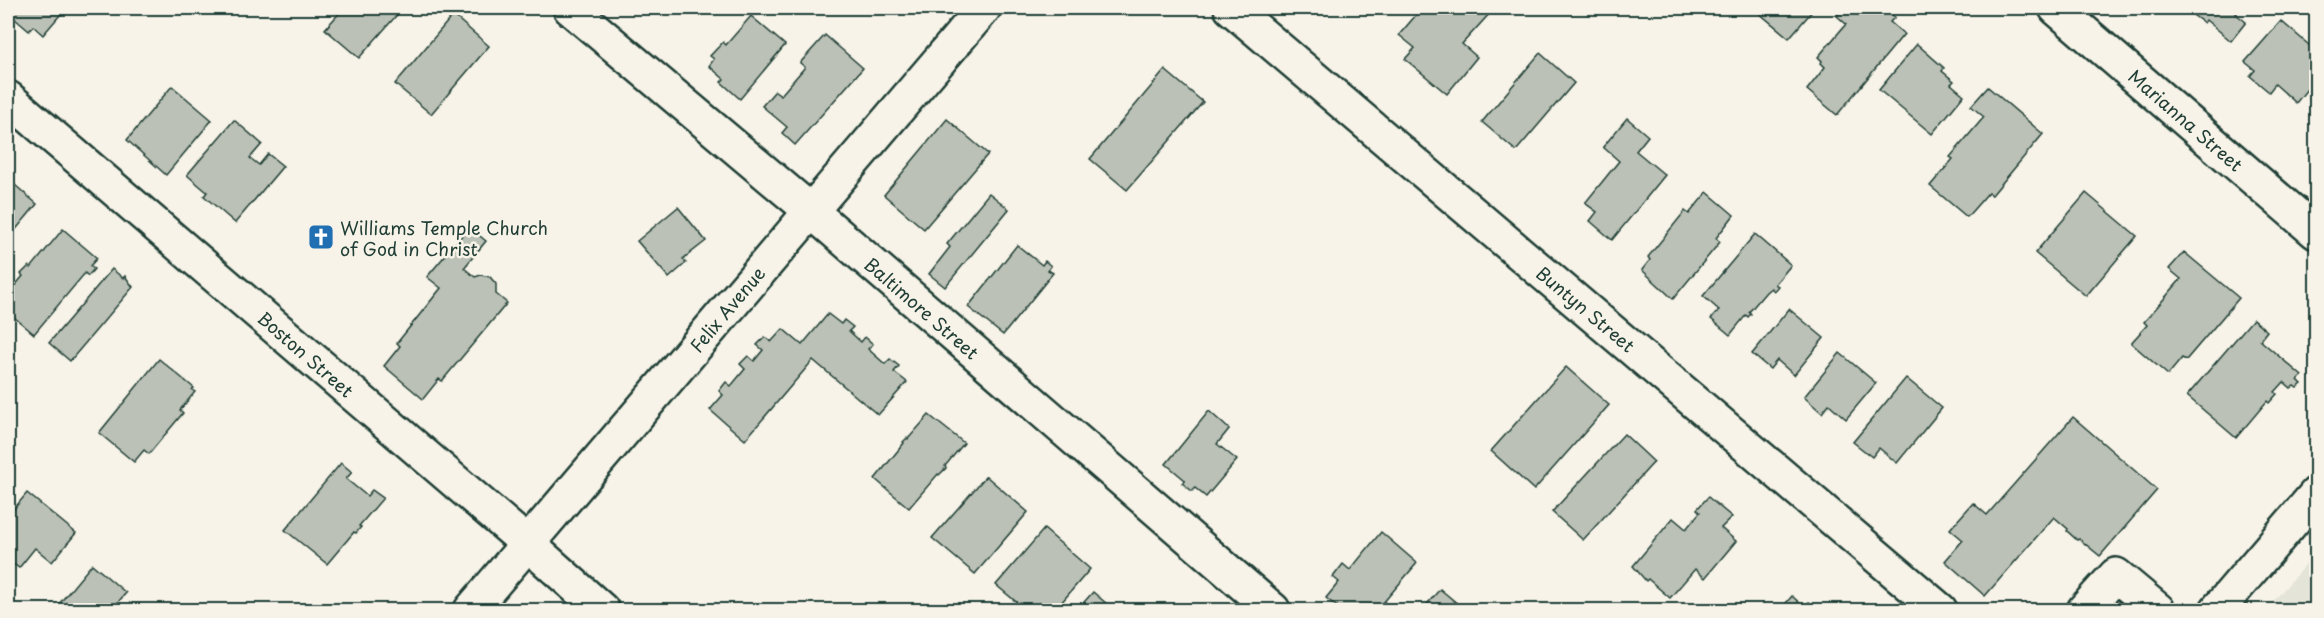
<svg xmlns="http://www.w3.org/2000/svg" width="2324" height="618" font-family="'Playpen Sans',sans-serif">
<rect width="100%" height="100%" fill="#f7f3e8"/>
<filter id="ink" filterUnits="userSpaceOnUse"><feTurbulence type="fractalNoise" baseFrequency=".0167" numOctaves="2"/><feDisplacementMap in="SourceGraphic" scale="12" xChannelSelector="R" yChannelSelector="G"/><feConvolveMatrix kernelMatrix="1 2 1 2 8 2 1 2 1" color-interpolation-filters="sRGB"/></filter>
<g filter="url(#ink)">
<path fill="#e5e4d9" d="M2316,552V610H2266Z"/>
<g fill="#bbc1b6" stroke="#1f3d34" stroke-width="1.5">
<path d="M8,8H66L43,35L33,26L29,31L8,13Z"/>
<path d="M344,8H403L359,58L325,29Z"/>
<path d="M1422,8H1486L1491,12L1462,44L1477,57L1447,94L1405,59L1415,48L1399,35Z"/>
<path d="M1753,8H1815L1789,38Z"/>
<path d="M1844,8H1875L1880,12L1883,8L1895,17L1890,22L1904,34L1837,115L1807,90L1825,67L1821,63L1822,61L1818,57L1846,24L1837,16Z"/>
<path d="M2192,8H2241L2236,14L2246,22L2231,41L2206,20L2204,23L2193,15L2196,11Z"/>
<path d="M453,15L489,46L431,114L395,84Z"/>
<path d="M751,16L785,45L740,99L721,82L724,79L709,66L714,59L710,56L723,42L726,45Z"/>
<path d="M2281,21L2316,51V78L2296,103L2275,84L2269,92L2250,76L2255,70L2245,62Z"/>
<path d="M825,35L863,68L795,145L782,133L787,127L762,106L775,91L781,95L805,67L800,63Z"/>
<path d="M1917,44L1944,68L1942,71L1954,81L1951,84L1964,95L1932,134L1879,90Z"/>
<path d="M1540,53L1574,83L1516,151L1482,122Z"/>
<path d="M1165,70L1203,102L1127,190L1090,159Z"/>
<path d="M172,86L212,120L166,175L127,140Z"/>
<path d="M1988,87L2043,134L1992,195L1988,193L1967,217L1930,186L1953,159L1950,157L1984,117L1971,106Z"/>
<path d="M1627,118L1648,136L1636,151L1665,175L1612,240L1590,221L1597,212L1585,203L1619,161L1603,147Z"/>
<path d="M947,119L988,154L924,229L884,195Z"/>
<path d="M234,120L262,144L250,158L259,165L268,154L283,166L235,223L204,196L207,192L187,175Z"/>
<path d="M8,179L37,204L8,239Z"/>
<path d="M1707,192L1734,215L1716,238L1720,242L1673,299L1642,270L1650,260L1648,257L1685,211L1689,214Z"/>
<path d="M989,193L1009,209L945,287L929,274L950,247L947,244Z"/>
<path d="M2086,193L2137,236L2086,296L2035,253Z"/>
<path d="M678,207L706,241L683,259L686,263L669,278L637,241Z"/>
<path d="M469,227L486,241L464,268L475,277L481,275L490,277L496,284V294L507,303L442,381L439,379L423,399L384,366L400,346L397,343L441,288L427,277Z"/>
<path d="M63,229L97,258L90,266L94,269L88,276L85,273L34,334L8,312V294L23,276L21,274L29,266L31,268Z"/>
<path d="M1755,234L1791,265L1775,284L1778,286L1774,291L1771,288L1766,292L1749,312L1751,314L1748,317L1746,315L1730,335L1711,319L1719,310L1703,296Z"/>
<path d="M1017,245L1042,265L1045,261L1051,266L1048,270L1053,273L1003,335L968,307Z"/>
<path d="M2184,252L2239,298L2186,360L2182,358L2168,375L2131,343L2147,325L2144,322L2181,279L2169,269Z"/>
<path d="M112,269L123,278L125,276L133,287L70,361L49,343Z"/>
<path d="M1789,309L1824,338L1794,375L1777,360L1770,369L1752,354Z"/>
<path d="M828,314L841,324L844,320L853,327L849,331L861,342L865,337L873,344L868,349L885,364L890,359L899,366L894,372L907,382L878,415L813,360L745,440L710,410L723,395L719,391L726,382L731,386L745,369L740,364L748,356L754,361L763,350L757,345L765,337L771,342L783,329L802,345Z"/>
<path d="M2253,319L2267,331L2260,340L2302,376L2298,380L2302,384L2297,388L2294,386L2291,388L2284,382L2275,392L2277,394L2269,403L2267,401L2236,438L2187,396Z"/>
<path d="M1840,353L1876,383L1846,419L1829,404L1822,413L1804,397Z"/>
<path d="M159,359L194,388L192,390L195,392L180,410L183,413L149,454L144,450L134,462L99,433Z"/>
<path d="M1566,367L1609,405L1534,490L1491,451Z"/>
<path d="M1906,378L1942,408L1897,463L1879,448L1872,457L1853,442Z"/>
<path d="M1209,411L1229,429L1217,444L1237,460L1206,497L1195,488L1192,491L1182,483L1185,480L1166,464Z"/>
<path d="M929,415L964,443L945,466L946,468L939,475L938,474L909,508L875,479L904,443L903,442L907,438L908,439Z"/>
<path d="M2073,417L2157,490L2100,556L2079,539L2077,540L2067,531L2068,529L2054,517L1985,596L1945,561L1963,540L1950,529L1973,503L1987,515Z"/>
<path d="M1624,434L1654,462L1583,540L1552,512Z"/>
<path d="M341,463L352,472L346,479L367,496L372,490L383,498L359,526L361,527L356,533L354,532L327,564L285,530Z"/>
<path d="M986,476L1028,512L975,574L932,538Z"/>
<path d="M27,493L76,533L52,562L35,548L19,568L8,560V516Z"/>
<path d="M1708,497L1732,517L1721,528L1736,541L1705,578L1695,569L1670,598L1648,579L1646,581L1633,566L1673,518L1686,529L1700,512L1697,509Z"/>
<path d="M1044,529L1090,569L1055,610H1026L996,585Z"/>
<path d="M1381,532L1417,563L1377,610H1341L1326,598L1339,582L1333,577L1343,564L1350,570Z"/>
<path d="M92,564L126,593L111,610H54Z"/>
<path d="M1440,589L1465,610H1422Z"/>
<path d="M1093,592L1114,610H1077Z"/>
<path d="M1792,596L1804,607L1809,602L1819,610H1780Z"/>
</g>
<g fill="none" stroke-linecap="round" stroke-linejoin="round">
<defs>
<g id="minor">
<path d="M570,8L811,211L1273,610"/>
<path d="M1231,8L1940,610"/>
<path d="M2056,8L2316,232"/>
<path d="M8,98L528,544L602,610"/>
<path d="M471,610L984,8"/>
<path d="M2084,610L2116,575L2158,610"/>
</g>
<path id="major" d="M2217,610L2316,494"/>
</defs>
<use href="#minor" stroke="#1f3d34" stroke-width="38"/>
<use href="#major" stroke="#1f3d34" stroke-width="38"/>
<use href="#minor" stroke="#f7f3e8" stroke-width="33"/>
<use href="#major" stroke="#f7f3e8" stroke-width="33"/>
</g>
</g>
<defs>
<symbol id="church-square" viewBox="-11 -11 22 22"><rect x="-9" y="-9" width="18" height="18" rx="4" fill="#1f6fb2" stroke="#f7f3e8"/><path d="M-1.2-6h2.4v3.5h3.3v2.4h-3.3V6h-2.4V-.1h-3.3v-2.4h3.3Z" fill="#fff"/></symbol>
</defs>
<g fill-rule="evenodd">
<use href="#church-square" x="306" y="222" width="30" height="30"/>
</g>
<g text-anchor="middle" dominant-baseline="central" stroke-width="5" stroke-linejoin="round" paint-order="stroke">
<g font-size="18" fill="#1f3d34" stroke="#f7f3e8">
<text transform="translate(2186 120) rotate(41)">Marianna Street</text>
<text transform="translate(922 308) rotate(41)">Baltimore Street</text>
<text transform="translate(727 309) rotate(-50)">Felix Avenue</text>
<text transform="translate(1586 309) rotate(40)">Buntyn Street</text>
<text transform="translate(306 354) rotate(41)">Boston Street</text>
</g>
<g font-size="18" fill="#1f3d34" stroke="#f7f3e8" text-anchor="start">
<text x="340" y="227">Williams Temple Church<tspan x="340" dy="21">of God in Christ</tspan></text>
</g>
</g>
<rect width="2324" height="618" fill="none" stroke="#f7f3e8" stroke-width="30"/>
<rect x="15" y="15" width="2294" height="588" fill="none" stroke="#1f3d34" stroke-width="2" filter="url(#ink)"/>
</svg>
